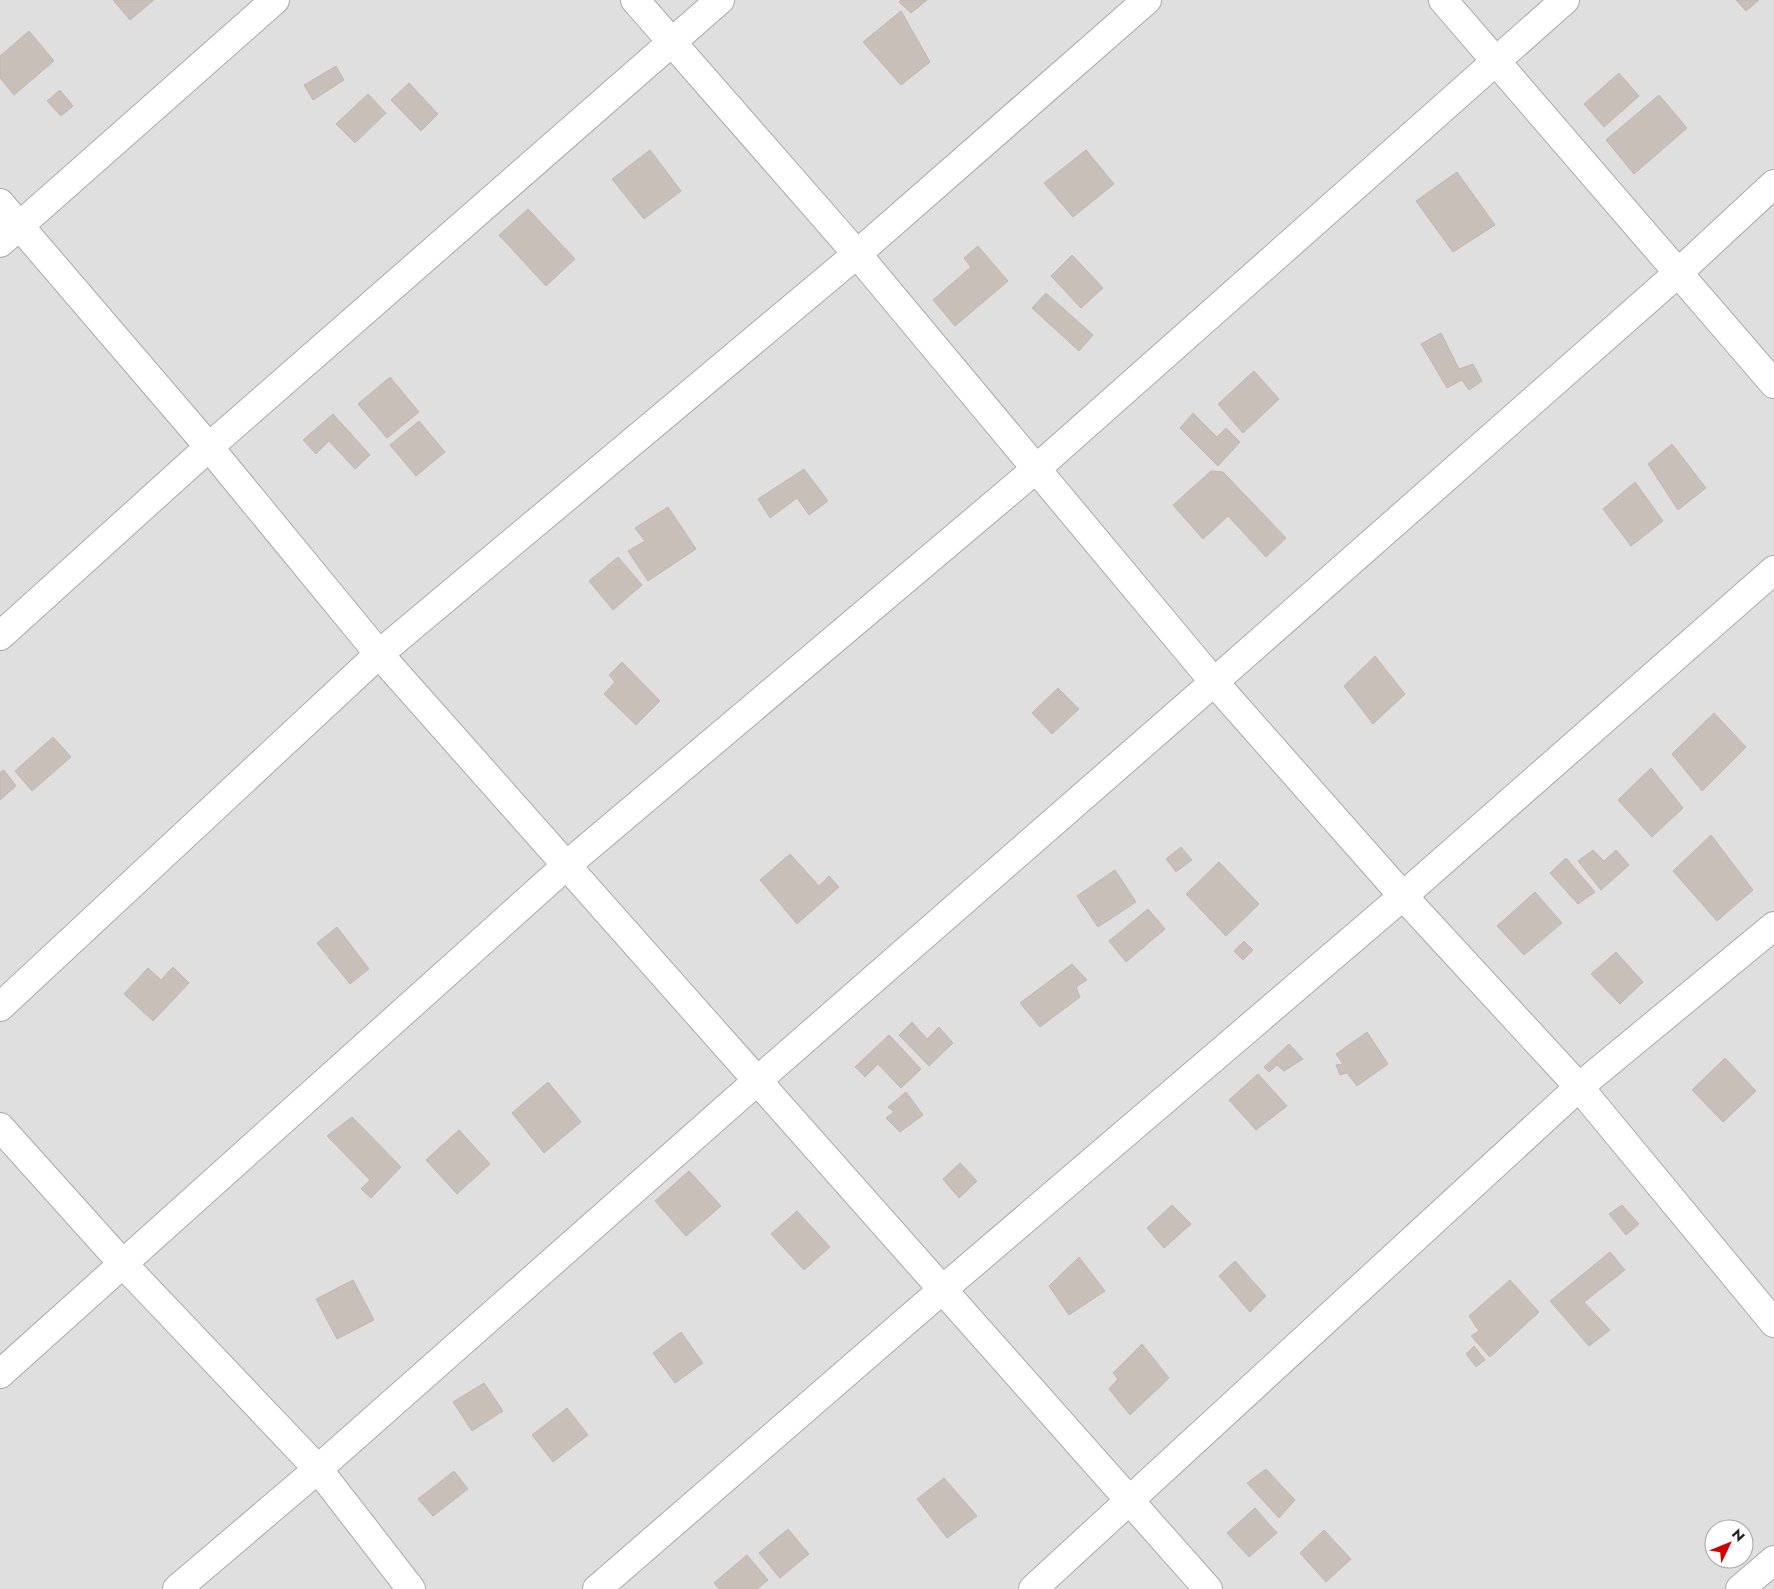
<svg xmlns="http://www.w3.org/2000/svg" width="1774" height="1589" font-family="Jost,sans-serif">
<rect width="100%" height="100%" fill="#f2efe9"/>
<path fill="#e0dfdf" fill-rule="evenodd" d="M0,0H1774V1589H0ZM1714,1529H1744V1559H1714Z"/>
<g fill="#c7bfb8" stroke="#c4b6ab">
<path d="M113,0H154L130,20Z"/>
<path d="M901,0H927L911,13L899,2Z"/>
<path d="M1736,0H1759L1746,11Z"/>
<path d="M901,11L930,62L901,85L863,42Z"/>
<path d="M29,31L54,61L14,95L0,78V56Z"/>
<path d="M336,66L344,80L313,100L304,85Z"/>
<path d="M1619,73L1639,96L1604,127L1584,104Z"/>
<path d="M409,83L438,114L421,131L391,100Z"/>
<path d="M60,90L73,106L61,116L47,101Z"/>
<path d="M368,94L386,113L355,143L336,124Z"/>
<path d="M1659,95L1687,128L1634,174L1606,140Z"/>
<path d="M650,150L681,191L644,219L612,179Z"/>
<path d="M1086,150L1114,184L1073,217L1044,183Z"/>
<path d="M1457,172L1495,225L1453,252L1416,201Z"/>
<path d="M528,209L575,259L546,286L499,235Z"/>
<path d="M978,246L1008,281L955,326L933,300L971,267L964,258Z"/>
<path d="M1072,255L1103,288L1081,308L1051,276Z"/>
<path d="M1046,293L1093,335L1079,351L1032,308Z"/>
<path d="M1441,333L1459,369L1473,364L1482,381L1469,390L1462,380L1447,388L1421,344Z"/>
<path d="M1254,371L1279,399L1243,433L1218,404Z"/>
<path d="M390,377L419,412L387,438L358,404Z"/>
<path d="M1193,413L1217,437L1226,428L1240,442L1218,466L1180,428Z"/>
<path d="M333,414L370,455L355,469L329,441L316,454L303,440Z"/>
<path d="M419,421L445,452L416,476L390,445Z"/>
<path d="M1672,444L1706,488L1678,510L1648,464Z"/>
<path d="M804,469L828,501L809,515L797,498L770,518L758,499Z"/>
<path d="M1211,471L1223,472L1286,538L1266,557L1228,516L1203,539L1173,505Z"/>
<path d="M1635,482L1663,521L1631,546L1603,509Z"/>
<path d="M668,507L696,549L648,581L628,551L645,541L635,528Z"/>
<path d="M618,557L642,585L613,610L589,581Z"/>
<path d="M1375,656L1405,694L1373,724L1344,686Z"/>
<path d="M622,662L660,701L636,725L604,694L615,682L609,675Z"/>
<path d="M1058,688L1079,709L1052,734L1032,713Z"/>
<path d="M1714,713L1746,747L1702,791L1672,754Z"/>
<path d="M53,737L71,757L32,791L15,771Z"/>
<path d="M1651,768L1683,808L1652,837L1618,800Z"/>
<path d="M4,770L16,786L0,800V772Z"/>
<path d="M1711,835L1753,890L1717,921L1673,871Z"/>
<path d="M1181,847L1192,860L1176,872L1166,859Z"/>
<path d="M1593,850L1604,861L1616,850L1629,865L1601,890L1578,861Z"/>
<path d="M790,854L819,886L829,876L839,887L797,924L760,880Z"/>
<path d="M1566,858L1595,892L1578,904L1550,873Z"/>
<path d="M1219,862L1259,904L1226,936L1186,894Z"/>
<path d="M1115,870L1136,902L1098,927L1077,896Z"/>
<path d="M1535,892L1562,923L1524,955L1497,926Z"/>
<path d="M1148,909L1165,929L1126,962L1109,941Z"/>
<path d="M337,927L369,969L350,984L317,943Z"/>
<path d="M1244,941L1253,950L1243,960L1234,951Z"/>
<path d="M1616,952L1643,982L1620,1004L1591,974Z"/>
<path d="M1072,964L1087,980L1076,987L1080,997L1040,1027L1020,1003Z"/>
<path d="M173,967L189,983L153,1021L124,994L148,968L161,980Z"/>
<path d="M912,1022L927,1039L939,1027L953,1043L929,1066L899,1035Z"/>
<path d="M1367,1032L1388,1064L1357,1086L1347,1073L1340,1075L1336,1065L1343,1064L1336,1054Z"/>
<path d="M889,1035L921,1069L901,1088L878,1064L865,1077L855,1067Z"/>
<path d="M1289,1044L1303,1059L1284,1071L1277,1065L1269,1072L1264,1067Z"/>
<path d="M1725,1058L1756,1091L1723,1122L1692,1090Z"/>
<path d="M1258,1074L1287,1106L1256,1130L1229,1100Z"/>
<path d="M548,1082L581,1122L544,1153L512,1113Z"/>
<path d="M906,1092L923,1115L900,1132L886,1118L894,1112L888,1107Z"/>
<path d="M352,1117L401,1167L371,1198L361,1189L370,1180L327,1136Z"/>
<path d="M459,1130L490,1164L457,1194L426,1160Z"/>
<path d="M960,1163L977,1181L959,1198L943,1179Z"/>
<path d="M689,1171L721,1206L686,1236L655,1201Z"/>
<path d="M1172,1205L1191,1224L1164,1248L1147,1228Z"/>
<path d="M1622,1205L1639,1224L1626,1235L1609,1214Z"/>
<path d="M797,1211L830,1247L804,1270L771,1234Z"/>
<path d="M1610,1252L1625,1270L1584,1302L1610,1330L1589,1346L1550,1301Z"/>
<path d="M1079,1257L1105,1291L1069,1315L1049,1286Z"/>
<path d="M1235,1261L1266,1296L1250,1312L1219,1276Z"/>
<path d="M353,1280L374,1320L337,1339L316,1299Z"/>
<path d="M1510,1280L1539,1312L1490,1357L1471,1336L1479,1331L1469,1316Z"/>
<path d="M681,1332L703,1363L675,1383L653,1353Z"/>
<path d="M1142,1344L1169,1378L1130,1415L1109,1389L1118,1379L1113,1373Z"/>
<path d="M1474,1346L1485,1360L1476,1367L1466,1354Z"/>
<path d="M484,1383L503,1411L472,1431L453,1402Z"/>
<path d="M567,1408L588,1435L553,1462L532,1435Z"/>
<path d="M1266,1469L1295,1500L1279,1518L1247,1483Z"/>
<path d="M454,1471L468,1489L433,1516L418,1499Z"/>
<path d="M944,1478L977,1516L947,1538L917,1499Z"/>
<path d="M1255,1508L1277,1533L1249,1557L1227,1533Z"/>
<path d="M788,1529L809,1554L780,1578L759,1553Z"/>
<path d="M1324,1530L1351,1559L1326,1582L1300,1553Z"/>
<path d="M747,1555L768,1580L757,1589H719L714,1583Z"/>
</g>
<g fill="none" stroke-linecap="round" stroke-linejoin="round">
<defs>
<g id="minor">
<path d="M635,0L857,254L1214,682L1403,896L1579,1087L1774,1323"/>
<path d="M1443,0L1774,384"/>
<path d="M0,203L209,447L379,654L1208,1589"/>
<path d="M0,243L275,0"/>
<path d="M0,636L209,447L720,0"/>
<path d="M0,1007L379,654L857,254L1147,0"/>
<path d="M0,1127L124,1265L318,1469L411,1589"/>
<path d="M0,1374L568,864L1036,469L1565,0"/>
<path d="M177,1589L318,1469L757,1081L1214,682L1678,273L1774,184"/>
<path d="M597,1589L942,1290L1403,896L1774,570"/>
<path d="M1033,1589L1579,1087L1774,926"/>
<path d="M1740,1589L1774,1560"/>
</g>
</defs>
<use href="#minor" stroke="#a9a9a9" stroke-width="30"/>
<use href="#minor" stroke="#fff" stroke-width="28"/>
</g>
<g transform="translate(1729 1544) rotate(47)"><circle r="24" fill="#ffffff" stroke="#a7a7a7"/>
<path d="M0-4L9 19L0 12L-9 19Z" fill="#d40000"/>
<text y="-8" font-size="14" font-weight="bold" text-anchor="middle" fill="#222222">N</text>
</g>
</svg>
